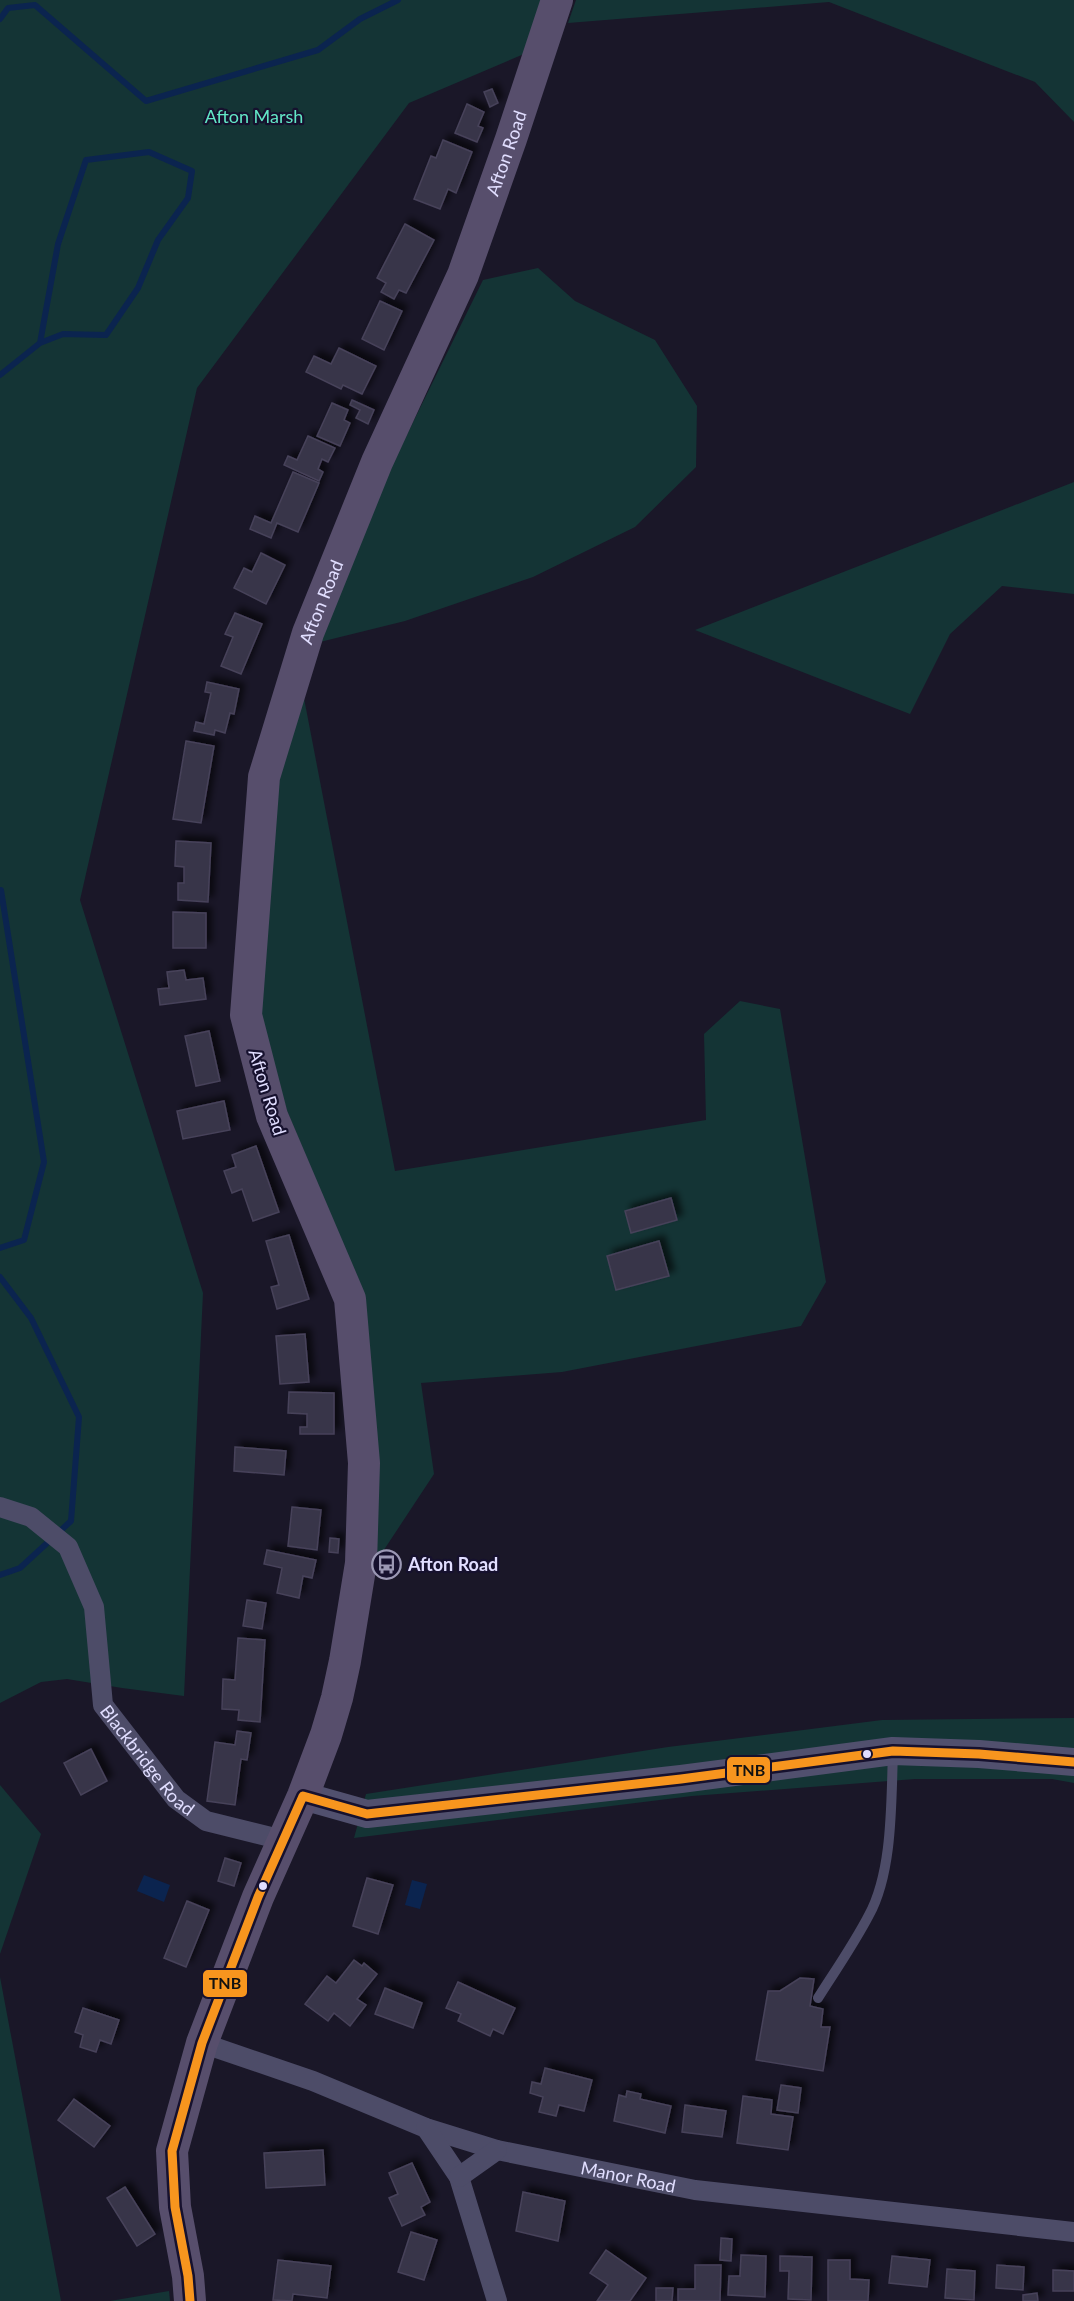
<svg xmlns="http://www.w3.org/2000/svg" width="1074" height="2301" font-family="Lato,sans-serif">
<defs>
<filter id="shadow"><feDropShadow dx="5.5" dy="-5.5" stdDeviation="3" flood-color="#0009"/></filter>
</defs>
<rect width="100%" height="100%" fill="#1a1728"/>
<g fill="#143435">
<path d="M0,0H546L531,51L409,103L197,388L80,900L203,1293L184,1696L122,1688L67,1679L41,1682L0,1703Z"/>
<path d="M576,0H1074V122L1035,82L829,2L568,23Z"/>
<path d="M538,268L575,301L655,340L697,406L696,467L635,527L533,577L405,621L320,642L388,473L483,280Z"/>
<path d="M1074,482V594L1002,586L950,634L910,714L695,630Z"/>
<path d="M303,693L395,1171L706,1120L704,1034L740,1001L780,1009L826,1282L801,1326L562,1372L421,1383L434,1474L372,1568L364,1295L287,1111L257,1009L273,782Z"/>
<path d="M1074,1718V1783L1052,1779H915L692,1796L354,1838L366,1794L668,1747L882,1720Z"/>
<path d="M0,1785L41,1834L0,1954Z"/>
<path d="M0,1977L61,2301H0Z"/>
<path d="M169,2291L170,2301H110Z"/>
</g>
<g fill="#0b244f">
<path d="M144,1875L170,1885L164,1902L137,1891Z"/>
<path d="M412,1880L427,1884L420,1909L405,1905Z"/>
</g>
<g fill="none" stroke-linecap="round" stroke-linejoin="round">
<g stroke="#0b244f" stroke-width="6">
<path d="M0,19L8,8L35,5L146,101L318,50L360,19L398,0"/>
<path d="M0,375L40,343L63,334L106,335L138,288L158,240L188,198L192,171L149,152L86,160L58,244L40,343"/>
<path d="M0,1248L24,1240L44,1162L1,890"/>
<path d="M0,1277L31,1318L79,1417L71,1521L20,1568L0,1575"/>
</g>
</g>
<g fill="#393649" stroke="#47425a" stroke-width="1.5" filter="url(#shadow)">
<path d="M492,89L498,103L490,107L484,92Z"/>
<path d="M467,104L484,112L478,126L483,128L477,142L455,133Z"/>
<path d="M443,140L472,152L456,193L448,189L440,209L414,199L431,156L436,158Z"/>
<path d="M405,224L434,240L406,293L399,290L394,299L381,292L386,283L377,278Z"/>
<path d="M380,301L402,311L384,350L362,339Z"/>
<path d="M339,348L376,366L362,394L343,385L341,389L306,372L314,356L331,364Z"/>
<path d="M352,400L374,410L368,424L356,418L360,410L350,405Z"/>
<path d="M332,403L348,410L344,420L350,423L340,446L317,436Z"/>
<path d="M308,436L335,448L328,462L322,459L318,469L323,472L319,481L284,465L288,456L297,460Z"/>
<path d="M293,472L319,483L298,532L277,523L271,538L250,529L255,516L271,523Z"/>
<path d="M261,553L285,565L266,604L234,588L244,568L252,572Z"/>
<path d="M235,613L262,624L241,674L221,666L233,637L225,634Z"/>
<path d="M207,682L239,689L234,714L230,713L225,733L215,730L214,735L194,731L196,722L204,724L211,693L205,692Z"/>
<path d="M186,741L214,746L201,823L173,819Z"/>
<path d="M176,841L211,843L208,902L178,900V883H184V867L175,866Z"/>
<path d="M173,912L206,913V948H173Z"/>
<path d="M184,970L186,980L203,978L206,999L160,1005L158,989L169,988L167,972Z"/>
<path d="M209,1031L220,1081L196,1086L185,1036Z"/>
<path d="M224,1101L230,1130L183,1139L177,1111Z"/>
<path d="M256,1146L279,1212L253,1221L242,1189L232,1193L224,1171L236,1167L232,1155Z"/>
<path d="M671,1198L677,1220L631,1233L625,1211Z"/>
<path d="M289,1235L309,1299L277,1309L271,1287L279,1285L266,1241Z"/>
<path d="M659,1241L669,1276L616,1290L607,1256Z"/>
<path d="M305,1334L309,1382L280,1384L276,1336Z"/>
<path d="M289,1392L334,1393V1434H300V1427H307V1414L288,1413Z"/>
<path d="M235,1447L286,1451L284,1475L234,1471Z"/>
<path d="M292,1507L321,1510L317,1550L288,1546Z"/>
<path d="M330,1538L339,1539L338,1553L329,1552Z"/>
<path d="M267,1550L316,1560L312,1578L303,1576L299,1598L277,1593L282,1568L264,1564Z"/>
<path d="M247,1600L266,1603L262,1629L243,1626Z"/>
<path d="M238,1638L265,1640L260,1722L238,1720L239,1710L222,1709L223,1679L235,1680Z"/>
<path d="M237,1731L251,1733L247,1760L241,1759L235,1805L207,1801L215,1742L235,1745Z"/>
<path d="M91,1749L107,1781L81,1795L64,1763Z"/>
<path d="M225,1858L241,1863L234,1886L218,1881Z"/>
<path d="M367,1878L393,1885L378,1934L353,1926Z"/>
<path d="M187,1901L209,1910L186,1967L164,1958Z"/>
<path d="M354,1960L362,1966L364,1963L377,1974L357,1999L366,2005L350,2026L334,2013L328,2021L305,2004L327,1976L336,1983Z"/>
<path d="M800,1978L814,1979L810,2006L823,2009L821,2027H830L823,2071L756,2060L768,1991H780Z"/>
<path d="M458,1982L515,2008L503,2034L493,2029L490,2036L458,2021L461,2014L446,2008Z"/>
<path d="M385,1988L422,2003L413,2028L375,2014Z"/>
<path d="M83,2008L119,2020L111,2044L100,2040L96,2052L80,2047L83,2035L75,2032Z"/>
<path d="M545,2068L592,2080L584,2111L559,2105L556,2116L539,2112L543,2097L530,2093L532,2082L541,2084Z"/>
<path d="M781,2085L801,2088L798,2113L777,2110Z"/>
<path d="M627,2091L641,2094L640,2099L671,2106L665,2133L614,2121L619,2095L626,2097Z"/>
<path d="M743,2096L772,2100L771,2114L793,2117L788,2150L737,2143Z"/>
<path d="M74,2099L110,2126L94,2147L58,2120Z"/>
<path d="M685,2105L726,2111L722,2137L682,2132Z"/>
<path d="M323,2150L325,2185L266,2188L264,2153Z"/>
<path d="M412,2163L430,2202L421,2207L425,2215L402,2226L389,2198L398,2194L389,2173Z"/>
<path d="M125,2187L155,2234L137,2246L107,2198Z"/>
<path d="M523,2192L565,2201L558,2241L516,2231Z"/>
<path d="M411,2232L437,2240L424,2280L398,2272Z"/>
<path d="M721,2238L732,2239L731,2261L720,2260Z"/>
<path d="M606,2250L646,2278L630,2301H597L608,2285L590,2273Z"/>
<path d="M741,2255L766,2256L765,2297L728,2295L729,2276H740Z"/>
<path d="M780,2256L812,2257L811,2300L788,2299L789,2271H780Z"/>
<path d="M892,2256L930,2260L927,2287L889,2283Z"/>
<path d="M278,2260L331,2266L327,2298L293,2294L292,2301L273,2300Z"/>
<path d="M828,2260H850V2279L869,2280L868,2301H828Z"/>
<path d="M695,2265H721L720,2301H678V2289H695Z"/>
<path d="M997,2265L1024,2267L1023,2290L996,2288Z"/>
<path d="M947,2269L975,2271L974,2300L945,2298Z"/>
<path d="M1053,2270L1074,2271V2291H1053Z"/>
<path d="M656,2288H673L672,2301H656Z"/>
<path d="M1037,2293L1038,2301H1023V2295Z"/>
</g>
<g fill="none" stroke-linecap="round" stroke-linejoin="round">
<path stroke="#4d4c68" stroke-width="10" d="M818,1998C835,1971 854,1944 869,1915C893,1871 891,1802 893,1752"/>
<g stroke="#4d4c68" stroke-width="20">
<path id="s1" d="M0,1507L31,1517L68,1547L94,1607L103,1705L176,1799L206,1821L283,1840"/>
<path id="s2" d="M202,2043L313,2081L426,2128L497,2150L695,2190L1074,2232"/>
<path d="M426,2128L459,2177L497,2301"/>
<path d="M459,2177L497,2150"/>
</g>
<path stroke="#51506e" stroke-width="28" d="M303,1796L367,1814L681,1779L893,1751L979,1754L1074,1762"/>
<path stroke="#574e6c" stroke-width="32" id="s3" d="M190,2301L188,2276L175,2207L172,2151L202,2043L258,1897L303,1796L326,1735L337,1698L345,1661L361,1563L364,1463L350,1299L272,1116L246,1015L264,777L308,633L377,462L463,275L511,139L557,0"/>
<defs>
<path id="bus-1" d="M190,2301L188,2276L175,2207L172,2151L202,2043L258,1897L303,1796L367,1814L681,1779L893,1751L979,1754L1074,1762"/>
</defs>
<use href="#bus-1" stroke="#16112e" stroke-width="14"/>
<use href="#bus-1" stroke="#f7951e" stroke-width="9"/>
</g>
<defs>
<symbol id="bus-ring" viewBox="-11 -11 22 22"><circle r="9.5" fill="#16112e" stroke="#9b98b4" stroke-width="1.5"/><path d="M-5-6H5V4H4V6H2V4H-2V6H-4V4H-5ZM-3.5-4V0h7V-4ZM-3.5 1.2v1.5H-2V1.2ZM2 1.2v1.5H3.5V1.2Z" fill="#9b98b4"/></symbol>
</defs>
<g fill-rule="evenodd">
<use href="#bus-ring" x="370" y="1548" width="33" height="33"/>
</g>
<g fill="#e1deff" stroke="#16112e" stroke-width="2">
<circle cx="867" cy="1754" r="5"/>
<circle cx="263" cy="1886" r="5"/>
</g>
<g text-anchor="middle" dominant-baseline="central" stroke-width="4.5" stroke-linejoin="round" paint-order="stroke">
<g font-size="18" fill="#62e7c6" stroke="#16112e">
<text x="254" y="116">Afton Marsh</text>
</g>
<g font-size="18" fill="#e1deff" stroke="#16112e">
<text stroke="none"><textPath href="#s3" startOffset="2248">Afton Road</textPath></text>
<text stroke="none"><textPath href="#s3" startOffset="1762">Afton Road</textPath></text>
<text transform="translate(268 1092) rotate(73)">Afton Road</text>
<text stroke="none"><textPath href="#s1" startOffset="315">Blackbridge Road</textPath></text>
<text stroke="none"><textPath href="#s2" startOffset="448">Manor Road</textPath></text>
</g>
<g font-size="18" font-weight="bold" fill="#e1deff" stroke="#16112e" text-anchor="start">
<text x="408" y="1564">Afton Road</text>
</g>
</g>
<g stroke="#16112e" stroke-width="2">
<rect x="726" y="1756" width="45" height="28" rx="6" fill="#f7951e"/>
<rect x="202" y="1969" width="46" height="29" rx="6" fill="#f7951e"/>
</g>
<g font-size="16" text-anchor="middle" font-weight="bold" fill="#111">
<text x="749" y="1776">TNB</text>
<text x="225" y="1989">TNB</text>
</g>
</svg>
